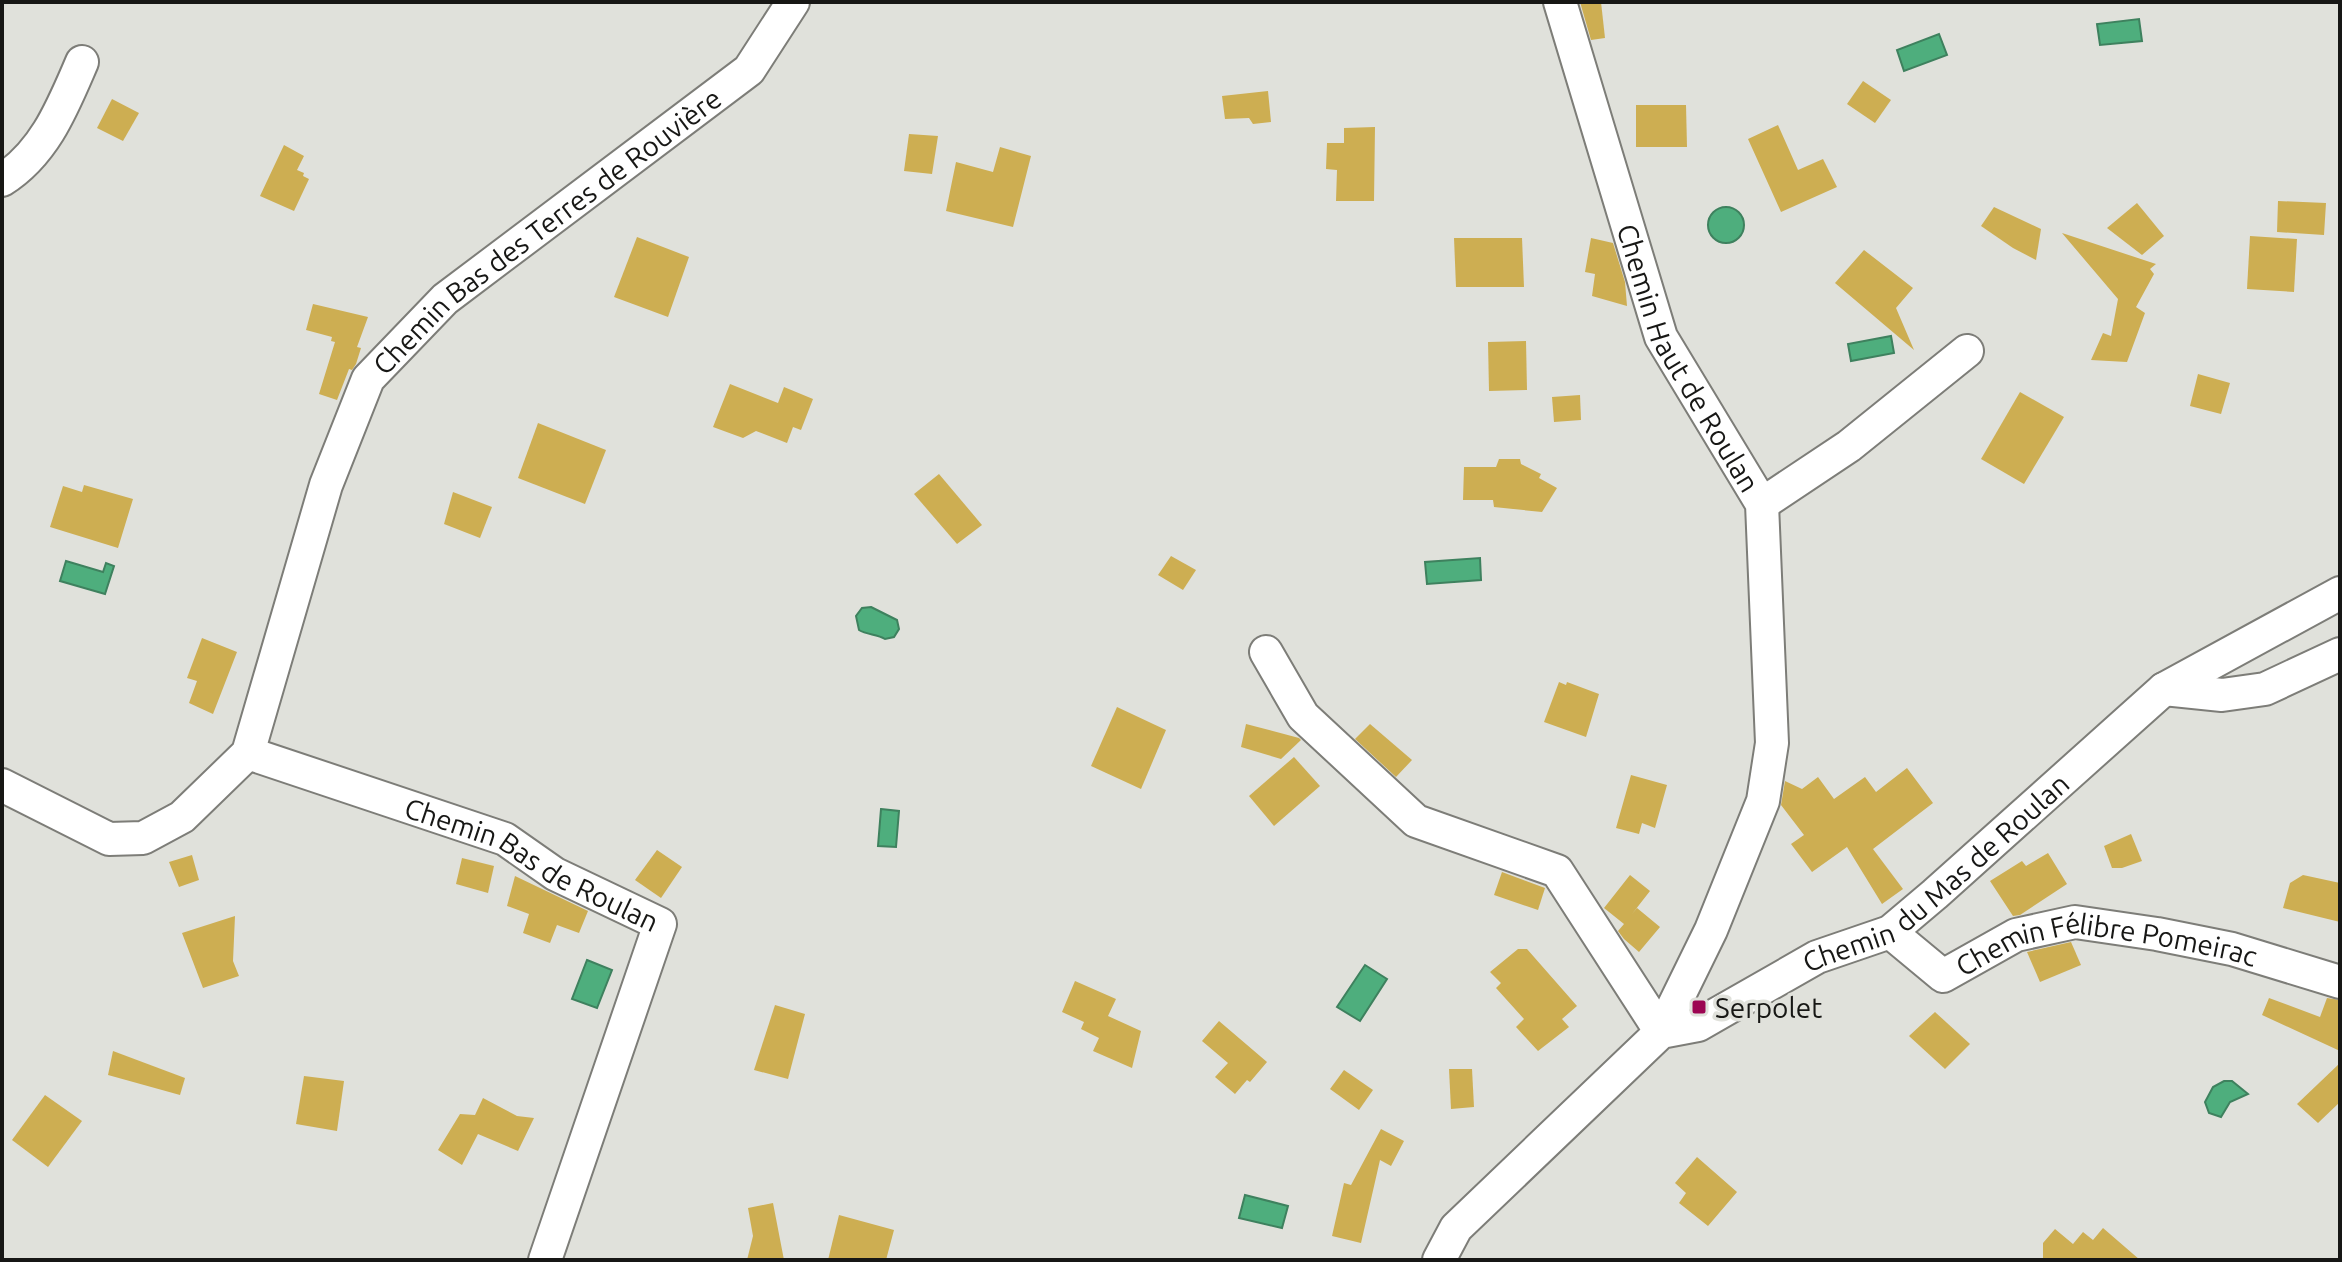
<svg xmlns="http://www.w3.org/2000/svg" width="2342" height="1262" font-family="Ubuntu,sans-serif">
<rect width="100%" height="100%" fill="#e0e1db"/>
<g fill="#4eae7d" stroke="#3e815e" stroke-width="2">
<path d="M2139,19L2142,41L2100,45L2097,24Z"/>
<path d="M1939,34L1947,55L1904,71L1897,50Z"/>
<circle cx="1726" cy="225" r="18"/>
<path d="M1891,336L1894,353L1851,361L1848,344Z"/>
<path d="M1480,558L1481,580L1427,584L1425,562Z"/>
<path d="M66,561L103,572L106,563L114,566L105,594L60,581Z"/>
<path d="M871,607L897,620L899,629L894,637L885,639C877,634 867,635 859,630L856,616L862,608Z"/>
<path d="M881,809L899,811L896,847L878,846Z"/>
<path d="M587,960L612,970L597,1008L572,999Z"/>
<path d="M1365,965L1387,979L1360,1021L1337,1007Z"/>
<path d="M2224,1081H2232L2248,1094L2230,1102L2221,1117L2209,1113L2205,1102L2213,1087Z"/>
<path d="M1245,1195L1288,1206L1282,1228L1239,1218Z"/>
</g>
<g fill="#cdae52">
<path d="M1580,2H1601L1605,38L1591,40Z"/>
<path d="M1863,81L1891,100L1875,123L1847,104Z"/>
<path d="M1268,91L1271,122L1253,124L1249,118L1225,119L1222,96Z"/>
<path d="M112,99L139,113L123,141L97,128Z"/>
<path d="M1636,105H1686L1687,147H1636Z"/>
<path d="M1778,125L1798,170L1823,159L1837,187L1781,212L1748,139Z"/>
<path d="M1375,127L1374,201H1336L1337,170L1326,169L1327,143H1344V128Z"/>
<path d="M909,134L938,136L932,174L904,171Z"/>
<path d="M284,145L304,156L297,170L304,173L303,176L309,179L294,211L260,196Z"/>
<path d="M1000,147L1031,156L1013,227L946,211L956,162L993,172Z"/>
<path d="M2278,201L2326,203L2324,235L2277,232Z"/>
<path d="M2137,203L2164,236L2142,255L2107,228Z"/>
<path d="M1994,207L2041,229L2036,260L2013,248L1981,226Z"/>
<path d="M2062,233L2156,264L2150,269L2154,274L2136,307L2145,313L2127,362L2091,360L2103,333L2111,336L2118,299Z"/>
<path d="M2250,236L2297,239L2294,292L2247,289Z"/>
<path d="M637,237L689,257L668,317L614,297Z"/>
<path d="M1454,238H1522L1524,287H1456Z"/>
<path d="M1591,238L1613,243L1625,282L1627,306L1592,296L1595,274L1585,272Z"/>
<path d="M1864,250L1913,288L1896,308L1914,350L1835,283Z"/>
<path d="M313,304L368,317L357,347L361,348L356,364L352,370L349,369L337,400L319,394L335,342L331,341L332,337L306,330Z"/>
<path d="M1526,341L1527,390L1489,391L1488,342Z"/>
<path d="M2198,374L2230,383L2221,414L2190,406Z"/>
<path d="M730,384L778,403L784,387L813,399L801,430L793,427L787,443L756,431L743,438L713,427Z"/>
<path d="M2020,392L2064,417L2024,484L1981,459Z"/>
<path d="M1580,395L1581,420L1554,422L1552,397Z"/>
<path d="M538,423L606,450L585,504L518,478Z"/>
<path d="M1499,459H1520L1521,464L1541,474L1539,478L1557,488L1542,512L1494,507L1493,500H1463L1464,467H1496Z"/>
<path d="M939,474L982,525L957,544L914,494Z"/>
<path d="M84,485L133,499L118,548L50,527L63,486L82,492Z"/>
<path d="M453,492L492,507L480,538L444,524Z"/>
<path d="M1171,556L1196,570L1183,590L1158,575Z"/>
<path d="M202,638L237,652L213,714L189,703L197,681L187,678Z"/>
<path d="M1559,682L1566,685L1567,682L1599,694L1586,737L1544,722Z"/>
<path d="M1117,707L1166,730L1141,789L1091,766Z"/>
<path d="M1246,724L1299,738L1301,740L1281,759L1241,747Z"/>
<path d="M1370,724L1412,760L1396,777L1355,739Z"/>
<path d="M1294,757L1320,786L1274,826L1249,796Z"/>
<path d="M1907,768L1933,803L1873,849L1903,889L1882,904L1847,847L1812,872L1791,844L1804,835L1781,805L1785,781L1802,789L1818,777L1834,799L1865,777L1876,792Z"/>
<path d="M1631,775L1667,785L1655,828L1642,823L1639,834L1616,828Z"/>
<path d="M2131,834L2142,861L2122,868H2112L2104,846Z"/>
<path d="M657,850L682,867L661,898L635,880Z"/>
<path d="M2048,853L2067,884L2020,915L2013,916L1990,881L2022,861L2026,866Z"/>
<path d="M192,855L199,880L179,887L169,862Z"/>
<path d="M462,858L494,866L488,893L456,884Z"/>
<path d="M1502,872L1545,888L1538,910L1494,895Z"/>
<path d="M1630,875L1650,891L1632,914L1637,908L1660,927L1639,952L1624,939L1618,931L1624,924L1604,908Z"/>
<path d="M2303,875L2340,883V922L2283,908L2290,883Z"/>
<path d="M515,876L588,911L579,933L557,925L550,943L523,933L529,914L507,906Z"/>
<path d="M235,916L233,961L239,976L203,988L182,933Z"/>
<path d="M2071,942L2081,965L2040,982L2027,952Z"/>
<path d="M1518,949H1527L1577,1006L1562,1019L1569,1027L1538,1051L1516,1027L1524,1019L1496,988L1501,983L1490,972Z"/>
<path d="M1075,981L1116,999L1108,1016L1141,1031L1132,1068L1093,1051L1099,1038L1081,1029L1084,1022L1062,1012Z"/>
<path d="M2269,998L2320,1017L2327,998L2340,1000V1051L2262,1015Z"/>
<path d="M775,1005L805,1014L788,1079L754,1070Z"/>
<path d="M1935,1012L1970,1044L1945,1069L1909,1036Z"/>
<path d="M1219,1021L1267,1062L1250,1082L1247,1080L1235,1094L1215,1077L1228,1063L1202,1041Z"/>
<path d="M113,1051L185,1078L180,1095L108,1075Z"/>
<path d="M2340,1063V1102L2318,1123L2297,1104Z"/>
<path d="M1449,1069H1472L1474,1107L1451,1109Z"/>
<path d="M1344,1070L1373,1090L1359,1110L1330,1089Z"/>
<path d="M304,1076L344,1081L337,1131L296,1124Z"/>
<path d="M45,1095L82,1121L48,1167L12,1140Z"/>
<path d="M483,1098L517,1116L534,1118L518,1151L478,1134L462,1165L438,1150L460,1114L475,1115Z"/>
<path d="M1381,1129L1404,1141L1391,1166L1380,1160L1361,1243L1332,1236L1344,1183L1351,1185Z"/>
<path d="M1697,1157L1737,1192L1708,1226L1679,1203L1686,1193L1675,1183Z"/>
<path d="M773,1203L784,1260H747L753,1236L748,1208Z"/>
<path d="M839,1215L894,1230L886,1260H828Z"/>
<path d="M2103,1228L2140,1260H2043V1243L2055,1229L2073,1244L2083,1232L2093,1240Z"/>
</g>
<g fill="none" stroke-linecap="round" stroke-linejoin="round">
<defs>
<g id="minor">
<path id="s1" d="M1560,2L1661,337L1762,504L1772,743L1763,801L1711,930L1661,1032"/>
<path d="M2,180C45,153 63,106 82,62"/>
<path d="M1762,504L1849,446L1967,351"/>
<path d="M1266,652L1303,716L1416,821L1557,871L1661,1032"/>
<path d="M2164,689L2222,695L2265,689L2340,654"/>
<path id="s2" d="M248,753L505,839L555,874L660,924L545,1260"/>
<path id="s3" d="M2,785L109,839L143,838L182,817L248,753L326,485L368,379L445,299L749,70L793,2"/>
<path id="s4" d="M1890,932L1943,976L2016,935L2075,922L2157,934L2232,949L2340,982"/>
<path id="s5" d="M1439,1260L1456,1228L1661,1032L1698,1025L1817,957L1890,932L1935,894L2164,689L2340,593"/>
</g>
</defs>
<use href="#minor" stroke="#7d7d78" stroke-width="36"/>
<use href="#minor" stroke="#fff" stroke-width="32"/>
</g>
<rect fill="#9c0552" stroke="#e0e1db" stroke-width="3" x="1691" y="999" width="16" height="16" rx="4"/>
<g text-anchor="middle" dominant-baseline="central" stroke-width="7" stroke-linejoin="round" paint-order="stroke">
<g font-size="28" fill="#171715" stroke="#e0e1db">
<text stroke="none"><textPath href="#s3" startOffset="916">Chemin Bas des Terres de Rouvière</textPath></text>
<text stroke="none"><textPath href="#s1" startOffset="380">Chemin Haut de Roulan</textPath></text>
<text stroke="none"><textPath href="#s2" startOffset="306">Chemin Bas de Roulan</textPath></text>
<text stroke="none"><textPath href="#s5" startOffset="642">Chemin du Mas de Roulan</textPath></text>
<text stroke="none"><textPath href="#s4" startOffset="242">Chemin Félibre Pomeirac</textPath></text>
</g>
<g font-size="28" fill="#171715" stroke="#e0e1db" text-anchor="start">
<text x="1715" y="1007">Serpolet</text>
</g>
</g>
<rect width="2342" height="1262" fill="none" stroke="#171715" stroke-width="8"/>
</svg>
